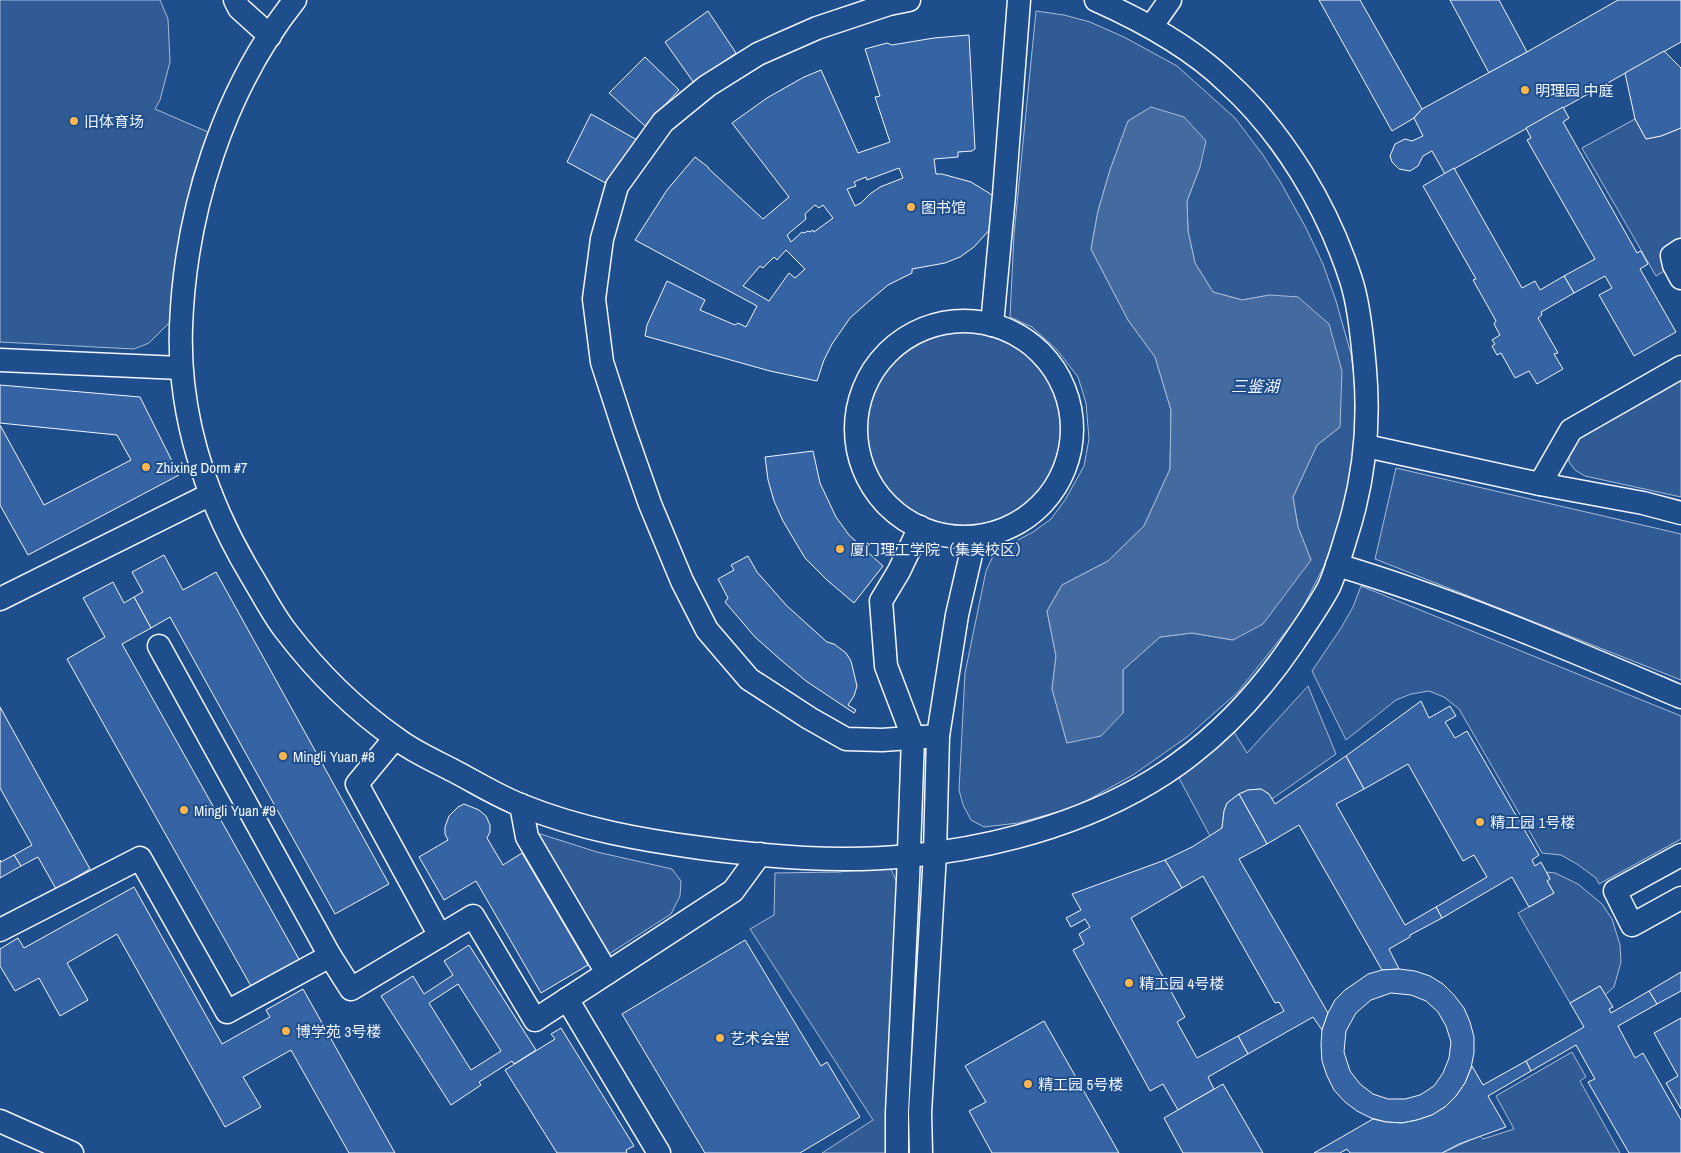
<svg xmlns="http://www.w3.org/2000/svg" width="1681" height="1153" font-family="'Archivo Narrow','Noto Sans SC',sans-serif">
<rect width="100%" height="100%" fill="#1f4e8c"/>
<g fill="#305b95" stroke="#a8bbd7" fill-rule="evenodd">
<path d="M0,0H160L168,19L170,62L160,100L155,109L208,132L192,179L178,286L171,321L149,343L134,349L0,342Z"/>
<path d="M1036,11L1064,15L1090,22L1124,37L1177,66L1235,118L1263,155L1281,183L1306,228L1323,264L1336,301L1351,354L1355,383V448L1346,504L1324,566L1299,615L1238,692L1187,737L1133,775L1075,807L1018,823L984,827L971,820L963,805L959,790L965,673L986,571L993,556L1003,548L1033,532L1051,519L1065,500L1084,466L1089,439L1086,403L1078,377L1057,350L1032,327L1010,317L1014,234ZM1152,107L1200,167L1187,201L1188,231L1195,263L1213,292L1242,300L1270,295L1340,427L1317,445L1293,497L1298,527L1311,560L1233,640L1192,633L1160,637L1123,670V713L1067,743L1052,689L1056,656L1047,611L1062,585L1108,561L1144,526L1170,469L1171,410L1155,357L1128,320L1091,249L1098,211L1110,170L1128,121Z"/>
<path d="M1635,119L1646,139L1661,136L1681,128V261L1656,276L1582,148Z"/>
<circle cx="963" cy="431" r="99"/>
<path d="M1681,376V497L1585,476L1575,470L1569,462V452L1573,442Z"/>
<path d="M1396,468L1681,534V680L1375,559Z"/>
<path d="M1361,586L1681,716V839L1599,884L1596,878L1577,864L1561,855L1542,853L1459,709L1444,697L1429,691L1411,694L1396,700L1346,740L1312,671L1341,628L1353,607Z"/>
<path d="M1308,686L1336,754L1272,799L1269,794L1261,789L1248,790L1239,794L1227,803L1224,811L1222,828L1210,836L1179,778L1234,732L1247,753Z"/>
<path d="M534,832L597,852L672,869L681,881L680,896L671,914L609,954Z"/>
<path d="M890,867L898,885L889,1153H822L873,1120L750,929L774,915L775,873L839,872Z"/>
<path d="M1547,872L1555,873L1578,884L1602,904L1612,919L1620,945L1621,962L1614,987L1605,995L1600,986L1570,1003L1518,913L1554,893L1547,881L1550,879Z"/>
<path d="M1572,1052L1586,1077L1580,1081L1620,1153H1442L1477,1137L1480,1136L1483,1139L1514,1129L1496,1096Z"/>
</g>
<path fill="#446ba0" stroke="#a8bbd7" d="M1151,107L1184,117L1206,141L1200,167L1187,201L1188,231L1195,263L1213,292L1242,300L1270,295L1298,297L1329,324L1342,371L1340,427L1317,445L1293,497L1298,527L1311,560L1263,624L1233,640L1192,633L1160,637L1123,670V713L1101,736L1067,743L1052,689L1056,656L1047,611L1062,585L1108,561L1144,526L1170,469L1171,410L1155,357L1128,320L1091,249L1098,211L1110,170L1128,121Z"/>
<g fill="#3563a3" stroke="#f2f6ff" fill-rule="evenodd">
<path d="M1319,0H1360L1422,109L1414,118L1392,131Z"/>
<path d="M1450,0H1499L1527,52L1489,73Z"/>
<path d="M1618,0H1681V42L1445,174L1432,151L1423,156L1418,166L1410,171L1399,169L1392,162L1390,156L1395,144L1405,139L1412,141L1423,136L1414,118L1422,109L1527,52Z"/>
<path d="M708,11L736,53L694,83L665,42Z"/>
<path d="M969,35L975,149L972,151L958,152V157L934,159L936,174H942L971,182L989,193L996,199L992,227L974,247L960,257L945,263L912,269V273L888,285L868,302L850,318L832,344L824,360L817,381L770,371L645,336L647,325L667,281L705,300L700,310L735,325L738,323L746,327L757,306L635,240L667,190L695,157L708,167L709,169L763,219L789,197L732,123L767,98L804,77L821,70L858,153L890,142L875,97L880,96L865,49L887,43L892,45L934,38ZM899,168L903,178L880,187L870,194L861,203L855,206L847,189L856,186L854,182L866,177L867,180ZM815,205L819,208L823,205L833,218L814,232L813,230L810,232L808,231L804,233L802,232L791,242L787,235L806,219L805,214ZM786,250L805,269L795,278L789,273L769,301L743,286L760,266L763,268L774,257L777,260Z"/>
<path d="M1664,51L1681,68V128L1661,136L1646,139L1635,119L1625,73Z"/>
<path d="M645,57L679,90L645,126L609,93Z"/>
<path d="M1563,107L1569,118L1563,122L1637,253L1641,251L1648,264L1640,269L1676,332L1634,356L1599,295L1612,288L1605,276L1574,293L1564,276L1595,259L1527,140L1531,138L1526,128Z"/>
<path d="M591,114L639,141L611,186L567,162Z"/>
<path d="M1454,168L1522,288L1535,281L1540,290L1564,276L1574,293L1541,312L1542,315L1538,318L1558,353L1554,354L1563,369L1537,384L1529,371L1515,378L1501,353L1497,355L1492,346L1495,344L1492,340L1500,335L1494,324L1496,321L1473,280L1476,279L1423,186Z"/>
<path d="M0,385L140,397L179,475L28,555L0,505V425L44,505L131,460L117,435L0,423Z"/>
<path d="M813,451L820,483L836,517L849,535L883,566L854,603L827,580L805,558L783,521L774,501L768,480L765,457Z"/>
<path d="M164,555L183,590L216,572L389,884L335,914L170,617L151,628L134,597L143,592L132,572Z"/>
<path d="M748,556L757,572L787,606L827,642L834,644L846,653L851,661L857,686L854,696L848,705L856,710L854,713L806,681L782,661L755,637L725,602L728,598L718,579L734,570L731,565Z"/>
<path d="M113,582L124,603L134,597L151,628L122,644L300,961L252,988L67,659L105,637L83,598Z"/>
<path d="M1421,701L1429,718L1450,706L1456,716L1445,722L1455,738L1467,731L1539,855L1532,860L1535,866L1541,862L1550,879L1547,881L1554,893L1529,907L1512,877L1442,918L1436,907L1487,877L1474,855L1463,861L1408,764L1364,789L1346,756Z"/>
<path d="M0,707L90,869L56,889L38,857L21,866L14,855L32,845L0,788Z"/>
<path d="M1346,756L1364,789L1336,804L1405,925L1436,907L1442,918L1410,935V937L1389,949L1399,969L1382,970L1299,825L1267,844L1239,794L1248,790L1261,789L1269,794L1275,804Z"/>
<path d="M1239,794L1267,844L1239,859L1328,1013L1322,1030L1313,1017L1248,1054L1238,1036L1284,1011L1279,1002L1275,1003L1203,876L1182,888L1165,860L1192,847L1222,828L1224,811L1227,803Z"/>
<path d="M464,804L479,810L486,816L490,825V832L487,838L503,865L522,853L588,965L541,993L476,881L444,900L419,857L448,840L445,834V827L449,816L458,807Z"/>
<path d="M14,855L21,866L0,878V860L1,862Z"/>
<path d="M1165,860L1182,888L1131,918L1185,1017L1177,1022L1197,1058L1238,1036L1248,1054L1208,1077L1214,1089L1178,1110L1163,1084L1150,1091L1073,950L1084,944L1079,934L1090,927L1085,919L1071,927L1066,918L1081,910L1072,894Z"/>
<path d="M134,887L222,1044L270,1017L266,1010L303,989L395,1153H349L291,1050L243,1077L261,1107L225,1127L117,934L67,963L88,1000L60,1016L39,978L15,991L0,966V949L18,938L24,948Z"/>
<path d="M745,940L821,1066L827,1062L860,1117L800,1153H705L622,1014Z"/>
<path d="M469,945L536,1050L514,1064L512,1061L479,1082L481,1085L451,1105L381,996L413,976L424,994L453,975L444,961ZM458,984L501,1051L471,1070L429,1003Z"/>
<path d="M1399,969L1415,971L1430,976L1443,984L1454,995L1464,1008L1470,1022L1474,1037V1053L1471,1068L1465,1083L1456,1096L1445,1107L1432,1115L1417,1120L1402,1123L1386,1122L1371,1118L1357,1111L1345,1102L1334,1090L1327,1076L1322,1061L1321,1045L1322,1030L1328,1013L1335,1000L1345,990L1368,974L1382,970ZM1391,993L1411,995L1426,1001L1438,1012L1446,1026L1451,1042L1449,1058L1443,1073L1434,1086L1420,1095L1405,1099H1388L1373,1094L1360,1084L1350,1071L1344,1052L1346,1031L1356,1013L1371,1000Z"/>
<path d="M1681,972V991L1657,1004L1649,991Z"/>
<path d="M1600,986L1613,1007L1609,1009L1611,1013L1649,991L1657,1004L1618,1026L1635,1058L1643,1053L1681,1120V1153H1629L1588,1082L1595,1079L1576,1045L1531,1071L1526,1061L1584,1027L1570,1003Z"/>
<path d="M1681,1018V1109L1666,1083L1678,1076L1654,1033Z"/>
<path d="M1044,1021L1119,1153H992L969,1111L986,1102L965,1066Z"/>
<path d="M561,1028L634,1146L626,1150L627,1153H557L505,1070L555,1039L551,1034Z"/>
<path d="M1526,1061L1531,1071L1488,1096L1506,1127L1459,1144L1442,1153H1350L1347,1149L1340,1153H1314L1373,1119L1386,1122L1402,1123L1417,1120L1432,1115L1445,1107L1456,1096L1465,1083L1472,1066L1483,1085Z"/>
<path d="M1223,1084L1263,1153H1183L1164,1118Z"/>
</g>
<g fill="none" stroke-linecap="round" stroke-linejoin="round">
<defs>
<g id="minor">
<path d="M235,0L239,8L270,36"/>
<path d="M295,0C223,90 185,213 181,327C178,415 206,500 251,575C262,593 272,613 285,630C317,672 354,709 397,739C414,752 435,761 454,771C477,783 499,797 523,806C580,829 641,840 701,848C769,857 840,863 909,856C1002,847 1101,819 1178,764C1224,731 1263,688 1294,642C1306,624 1319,606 1329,587C1336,571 1341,554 1346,537C1364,482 1370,428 1365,370C1363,345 1359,304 1351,280C1328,208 1284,134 1228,83C1193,49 1141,20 1096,0"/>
<path d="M909,0L889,4L817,28L758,54L707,86L663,122L617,186L602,239L594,299L602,362L624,430L650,504L682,581L707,630L749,679L809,718L846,739L882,740L938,736"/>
<path d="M1151,27L1170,0"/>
<path d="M1681,250L1672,256L1674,265L1681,278"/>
<circle cx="964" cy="429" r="108"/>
<path d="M992,325L1004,195L1019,0"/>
<path d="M0,360L180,368"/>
<path d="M1366,446L1540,484L1643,503L1681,513"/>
<path d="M1540,484L1571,430L1681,367"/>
<path d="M1337,565C1455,600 1568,649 1681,697"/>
<path d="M0,599L211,494"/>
<path d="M159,646L330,956"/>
<path d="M395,738L357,784L440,936"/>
<path d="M521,805L527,837L607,973"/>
<path d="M1681,855L1615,891L1632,925L1681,898"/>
<path d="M0,930L140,858L227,1012L330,956L351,989L473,916L535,1020L733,891L760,854"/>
<path d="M567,999L659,1153"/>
<path d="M0,1121L72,1153"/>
<path d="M897,1153V1113L908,880L913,737L886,666L881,601L899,571L920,527"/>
<path d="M921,1153L920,1113L935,853L938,736L957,615L975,537"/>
</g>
</defs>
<use href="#minor" stroke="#f2f6ff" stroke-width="25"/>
<use href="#minor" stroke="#1f4e8c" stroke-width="22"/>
</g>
<g fill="#ffb74d" stroke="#1f4e8c" stroke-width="2">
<circle cx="1525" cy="90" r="5"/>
<circle cx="74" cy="121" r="5"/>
<circle cx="911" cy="207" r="5"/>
<circle cx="146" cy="467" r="5"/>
<circle cx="840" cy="549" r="5"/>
<circle cx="283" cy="756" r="5"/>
<circle cx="184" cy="810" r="5"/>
<circle cx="1480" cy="822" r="5"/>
<circle cx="1129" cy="983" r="5"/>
<circle cx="286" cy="1031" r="5"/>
<circle cx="720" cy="1038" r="5"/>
<circle cx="1028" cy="1084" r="5"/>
</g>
<g text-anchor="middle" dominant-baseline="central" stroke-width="4" stroke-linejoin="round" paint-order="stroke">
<g font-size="15" fill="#f2f6ff" stroke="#1f4e8c" text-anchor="start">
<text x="1535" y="90">明理园 中庭</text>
<text x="84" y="121">旧体育场</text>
<text x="921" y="207">图书馆</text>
<text x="156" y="467">Zhixing Dorm #7</text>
<text x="850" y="549">厦门理工学院（集美校区）</text>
<text x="293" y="756">Mingli Yuan #8</text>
<text x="194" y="810">Mingli Yuan #9</text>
<text x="1490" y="822">精工园 1号楼</text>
<text x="1139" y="983">精工园 4号楼</text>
<text x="296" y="1031">博学苑 3号楼</text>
<text x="730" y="1038">艺术会堂</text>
<text x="1038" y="1084">精工园 5号楼</text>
</g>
<g font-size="16" font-style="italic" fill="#f2f6ff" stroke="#1f4e8c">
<text x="1255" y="386">三鉴湖</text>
</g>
</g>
</svg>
